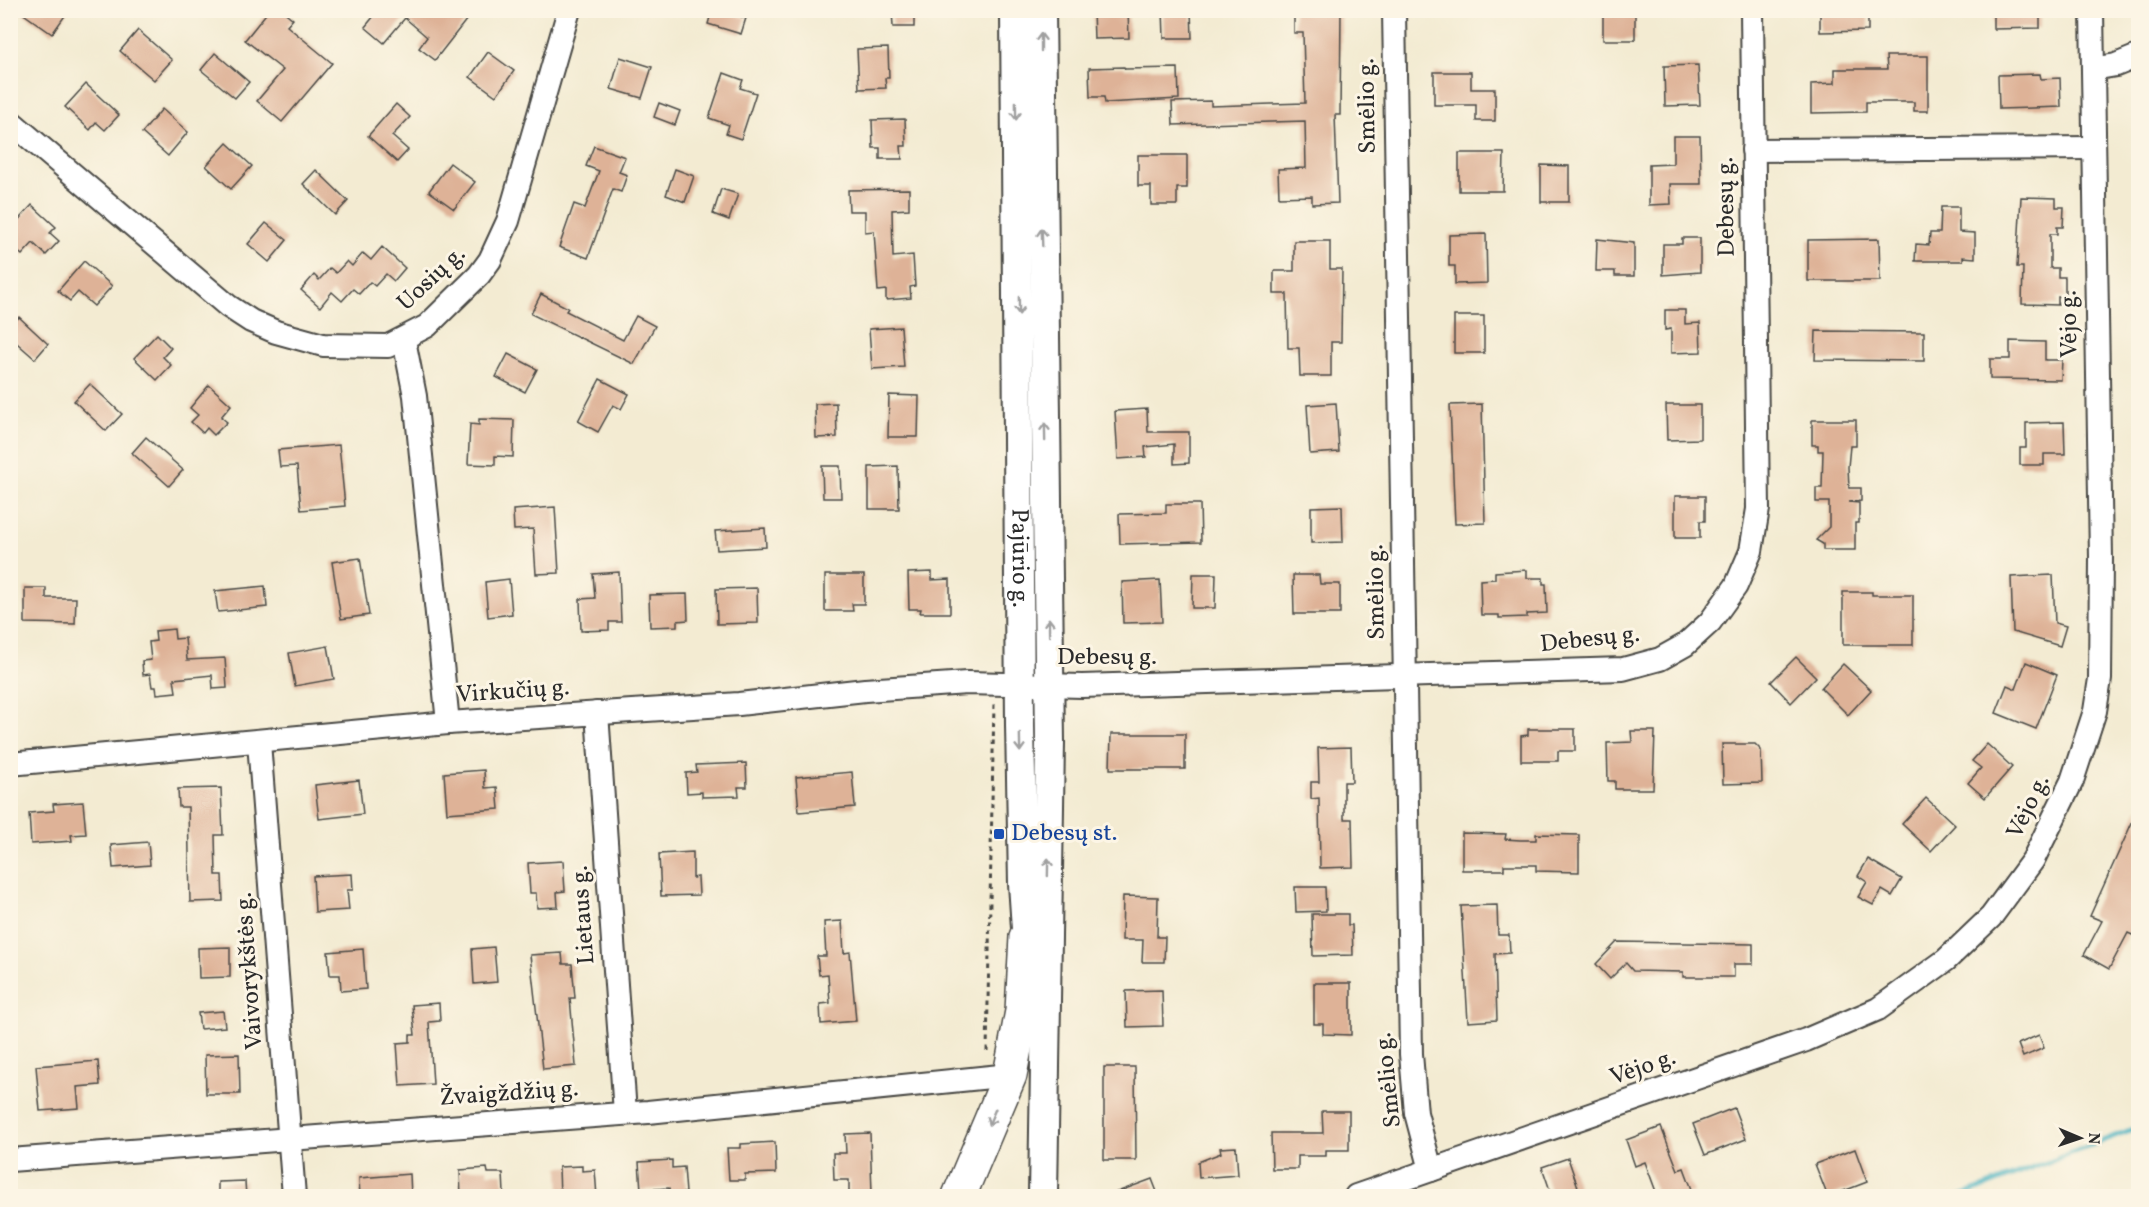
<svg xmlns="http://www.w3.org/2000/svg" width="2149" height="1207" font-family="Vollkorn,serif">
<rect width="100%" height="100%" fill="#fcf5e5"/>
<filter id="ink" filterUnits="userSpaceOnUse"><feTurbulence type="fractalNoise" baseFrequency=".0167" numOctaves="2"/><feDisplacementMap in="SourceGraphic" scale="12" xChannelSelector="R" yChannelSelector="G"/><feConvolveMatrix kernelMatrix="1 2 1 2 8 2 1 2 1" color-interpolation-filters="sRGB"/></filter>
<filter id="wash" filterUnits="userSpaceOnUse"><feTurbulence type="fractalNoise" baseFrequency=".008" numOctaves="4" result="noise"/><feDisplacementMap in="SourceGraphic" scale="24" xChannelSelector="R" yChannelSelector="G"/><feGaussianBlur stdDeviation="1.35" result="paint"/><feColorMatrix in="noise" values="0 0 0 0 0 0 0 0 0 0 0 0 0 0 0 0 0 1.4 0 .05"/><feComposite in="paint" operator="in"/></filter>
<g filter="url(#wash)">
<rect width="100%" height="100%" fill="#f3ebd2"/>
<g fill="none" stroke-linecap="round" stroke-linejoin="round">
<path stroke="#43b0c0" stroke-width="5" d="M1961,1196L2138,1127"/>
</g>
<g id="blocks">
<g fill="#deb297">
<path d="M18,10H69L52,34Z"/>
<path d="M269,10H282L293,19L287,26L332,63L282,122L257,101L283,70L245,40Z"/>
<path d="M379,10H474L435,60L419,48L427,37L405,18L384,43L365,27Z"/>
<path d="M712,10H733L732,14L746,18L741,34L708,24Z"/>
<path d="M892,10H914V27H893Z"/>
<path d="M1093,10H1128L1129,38L1094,39Z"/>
<path d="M1163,10H1191L1192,38H1164Z"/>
<path d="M1294,10H1341L1340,115H1335L1338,203L1312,204V196L1279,197L1278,169L1306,168L1305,121L1173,125L1172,102L1211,101V106L1305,103L1303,33H1294Z"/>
<rect x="1603" y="10" width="32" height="30"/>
<path d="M1820,10H1868V31L1820,32Z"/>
<path d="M1993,10H2040V28L1993,29Z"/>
<path d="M138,30L172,60L154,80L120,51Z"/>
<path d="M888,48L889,78H885L886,88L859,89L857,49Z"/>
<path d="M488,52L514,71L496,96L470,77Z"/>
<path d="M215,53L249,82L235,98L201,70Z"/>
<path d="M1886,56H1928V111H1914V102H1866V112L1811,113V84L1835,83V69H1887Z"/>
<path d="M620,57L652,67L642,98L611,89Z"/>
<path d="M1698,65L1700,105L1665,106L1664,66Z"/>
<path d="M1124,67L1125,69L1178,68L1179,99L1105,103L1104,97H1090L1089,68Z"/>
<path d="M1434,72H1471V89H1495V121H1476V105H1434Z"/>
<path d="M724,73L743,80L740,88L756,93L741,139L726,134L729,125L709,118Z"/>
<path d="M2040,74L2041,79L2060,78L2061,107L1999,109L1998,75Z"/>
<path d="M86,84L119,115L105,130L96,122L90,130L65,107Z"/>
<path d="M659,103L680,111L675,125L654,117Z"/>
<path d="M396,104L410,117L392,136L408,150L397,162L368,136Z"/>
<path d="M162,109L188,132L168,156L142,133Z"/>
<path d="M905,119L906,146H901L902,159H880V148H873L872,120Z"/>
<path d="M1673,136H1700L1701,184H1670L1671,204L1649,205V165L1673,164Z"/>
<path d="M227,143L252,166L231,189L206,166Z"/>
<path d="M594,146L625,157L619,172L627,175L621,192L613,189L588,258L559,247L574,204L585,208L599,171L586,166Z"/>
<path d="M1459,153H1504L1503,191H1459Z"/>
<path d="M1138,155H1187V188H1177V205H1151V186H1138Z"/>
<path d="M450,163L475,182L454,209L429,191Z"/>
<path d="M1541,165L1569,166V202H1541Z"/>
<path d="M675,169L694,176L685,202L666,195Z"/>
<path d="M316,170L348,201L335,215L303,184Z"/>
<path d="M721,189L738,194L729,220L713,214Z"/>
<path d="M909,189V209L892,210L893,257L913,255L915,286L910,287L911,298L886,300V290L878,291L874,231L865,232V211H849L848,190Z"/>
<path d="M2021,197L2056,198V207H2064L2063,227H2057V234H2050V268H2058V277H2065V297H2058V305L2022,304L2023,267H2017Z"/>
<path d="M32,205L56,227L50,233L59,241L46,255L33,243L22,255L10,245V229Z"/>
<path d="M1941,207H1959V232L1975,233V258L1963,257V261H1915L1916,244L1929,245L1930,233H1940Z"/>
<path d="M266,223L287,240L269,262L248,244Z"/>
<path d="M1486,234L1487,283L1455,284V266H1449V235Z"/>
<path d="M1682,238H1700V272L1663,275V244H1682Z"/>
<path d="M1597,239L1634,243V276H1615V271H1596Z"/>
<path d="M1879,239L1880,281H1808V240Z"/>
<path d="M1294,241H1330V269H1342L1341,342H1331V376H1300L1299,348H1288L1287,294H1274V271H1294Z"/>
<path d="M382,247L405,268L394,281L386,274L375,286L370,282L359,294L353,289L342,301L332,292L320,307L301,290L314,275L319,280L330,268L336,273L347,261L352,266L363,253L371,260Z"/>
<path d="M84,261L112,286L94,306L78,292L70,301L58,291Z"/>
<path d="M541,294L568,308L566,311L623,340L636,316L655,326L634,364L531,314Z"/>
<path d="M1665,310H1685V324L1700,323L1701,352L1671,353V329L1665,330Z"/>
<rect x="1454" y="316" width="30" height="37"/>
<path d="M19,317L48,344L35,359L10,337V327Z"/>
<path d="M901,327L904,367L872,369L869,329Z"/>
<path d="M1816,331L1924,332V361L1815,360Z"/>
<path d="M157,334L171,348L163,357L171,365L157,380L134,358Z"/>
<path d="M2010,341L2045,342V360H2062L2061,380L1990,379V359H2010Z"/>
<path d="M508,354L537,369L525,392L496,377Z"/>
<path d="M600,379L629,394L621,409L613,405L598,432L578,421Z"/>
<path d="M90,384L122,414L106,431L74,401Z"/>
<path d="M209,385L231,405L221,417L227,422L214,435L207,428L203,433L191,422L198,415L190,408Z"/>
<path d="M889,395L919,396L918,437H888Z"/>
<path d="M836,403L837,437L816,438L815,404Z"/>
<path d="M1336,403L1339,452L1310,454L1307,405Z"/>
<path d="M1482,404L1485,523L1455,524L1450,405Z"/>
<path d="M1666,405H1700V439L1667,440Z"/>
<path d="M1147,409L1148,432H1189V463L1174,464V444L1145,447L1146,457L1118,459L1115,411Z"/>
<path d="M479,419L514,420L513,457L495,456V465L468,464L470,424L479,425Z"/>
<path d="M1812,420H1856V446H1850L1848,467L1849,488H1861V501L1849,502L1859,503V523H1855V550H1823V544L1816,540L1829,527V502H1816V488H1822L1823,451H1818V445H1812Z"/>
<path d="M2064,422L2065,454H2044V465H2020V448H2026V423Z"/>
<path d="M146,437L183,470L169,486L132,453Z"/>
<path d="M339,445L345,506L301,510L297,466L280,467L278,450Z"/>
<path d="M822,466H840L841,498H823Z"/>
<path d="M898,466L899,509H869V467Z"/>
<path d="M1675,496H1705V521H1700V538H1675Z"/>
<path d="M1166,504H1200L1201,542L1120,544L1119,514L1166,513Z"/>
<path d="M1342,506L1343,542L1311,543V507Z"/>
<path d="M555,507L559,573L536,574L533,529L514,530L513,510Z"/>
<path d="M765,528L766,547L717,550L715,531Z"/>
<path d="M360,558L369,615L341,619L332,562Z"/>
<path d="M1527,570V578H1543V584H1546L1547,613L1527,614V617L1499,618V615H1481L1480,580L1495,579V572Z"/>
<path d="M619,572L621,622H609V630L581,631L580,599L595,598L593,574Z"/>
<path d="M932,572V580L950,579V613H920L921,609H909L908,573Z"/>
<path d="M1193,574H1216L1215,608H1192Z"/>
<path d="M825,575H864V604H852L853,611H825Z"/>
<path d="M1293,575H1319L1320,584H1340V614H1294Z"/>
<path d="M2053,575L2055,623L2066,626L2060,646L2013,632L2011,577Z"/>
<path d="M509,579L512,614L488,617L485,582Z"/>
<path d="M1160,580L1162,622L1123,623L1122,582Z"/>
<path d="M265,586L267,607L218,612L215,591Z"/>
<path d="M25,588H46V598H76L75,624L25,623Z"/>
<path d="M757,588L758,623L717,624L716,589Z"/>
<path d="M1843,592H1872V595H1913V645H1843Z"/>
<path d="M687,594L688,620L677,621V626L650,627L649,595Z"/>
<path d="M174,629L175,639L185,638L187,660L225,658L227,688L213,689L212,675L174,679L176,692L157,694L156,687H152L150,674L143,675L142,661L151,660L149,642L156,641L155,631Z"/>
<path d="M328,646L334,679L295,686L289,653Z"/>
<path d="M1796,657L1816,677L1791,703L1771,682Z"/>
<path d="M2026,662L2057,675L2036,729L1996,713L2007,685L2016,689Z"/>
<path d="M1843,664L1871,690L1848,715L1821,688Z"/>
<path d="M1528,729H1575V751H1558V761H1521V736L1528,735Z"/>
<path d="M1631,731H1655L1653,789H1615V781H1608L1607,743L1632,742Z"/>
<path d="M1111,734H1185V769H1110Z"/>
<path d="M1722,744H1755L1761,750L1762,783L1723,784Z"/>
<path d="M1987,744L2012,767L1985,798L1968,783L1981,768L1972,761Z"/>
<path d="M1351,747L1352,782H1344V819H1352L1353,867L1320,868L1319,798L1311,799V782H1319L1318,748Z"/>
<path d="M746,763L747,787H738L739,796L702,797V792L687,793L686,773L697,772L696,765Z"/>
<path d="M484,770L485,788L497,787L499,809L447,813L444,773Z"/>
<path d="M852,772L855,807L799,812L796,777Z"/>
<path d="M359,780L363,814L319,819L315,785Z"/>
<path d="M221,788L223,835H215L216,875H222L223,901L190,902L188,807H179L178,789Z"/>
<path d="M1926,798L1955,825L1931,851L1902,824Z"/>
<path d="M83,802L86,834L71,835L72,841L31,844L29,813L54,811L53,804Z"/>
<path d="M2139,807V938L2128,933L2109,969L2084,955L2102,921L2090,916Z"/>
<path d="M1462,833L1506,834L1505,839L1520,840H1536V834L1579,835V872L1536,871V865H1504V870H1462Z"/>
<path d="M148,842L150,865L113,868L111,845Z"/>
<path d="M693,852V878L698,877L699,895L661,896L659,854Z"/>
<path d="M1868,859L1902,879L1892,896L1882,890L1873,905L1858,897L1867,882L1858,876Z"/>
<path d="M563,861L565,891L557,892L558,907L537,908L536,893H530L528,863Z"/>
<path d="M352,874L353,890H347L349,910L315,912L313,876Z"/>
<path d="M1295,887H1325L1326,911L1296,912Z"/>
<path d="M1123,896L1158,897L1157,937H1165L1164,962H1142L1143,940H1122Z"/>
<path d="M1497,905L1498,935H1509L1510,953L1495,954L1497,1020L1468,1022L1461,906Z"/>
<path d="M1312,914H1348V925H1352L1353,955L1313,956Z"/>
<path d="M842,921L844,953L850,952L856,1021L821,1024L820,1004L830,1003L828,974L819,975L817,956H826L824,922Z"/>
<path d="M1617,942L1753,944V964H1734V977H1683V972L1633,971L1626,963L1610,979L1596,964Z"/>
<path d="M230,947V977L199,978L198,948Z"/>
<path d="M494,947L497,982L474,984L472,949Z"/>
<path d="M363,949L366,989L341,991L340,975H330L328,952Z"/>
<path d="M562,953L563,964H572L575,998H570L576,1066L543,1069L530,955Z"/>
<path d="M1314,983H1351V1035L1323,1034V1024H1314Z"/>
<path d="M1162,990L1163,1026L1127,1027L1126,991Z"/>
<path d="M439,1003L440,1021L429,1022L433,1084L400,1086L397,1043L410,1042V1035H415L412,1005Z"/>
<path d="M223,1011L225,1027L200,1029L198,1013Z"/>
<path d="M2039,1035L2044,1048L2023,1057L2018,1044Z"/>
<path d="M239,1054L240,1094H206L205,1055Z"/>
<path d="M98,1061L100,1085L77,1087L79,1108L40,1111L36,1066Z"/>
<path d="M1104,1067H1135L1136,1160H1104Z"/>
<path d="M1734,1108L1746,1139L1705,1155L1693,1124Z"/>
<path d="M1322,1111H1349V1150H1326V1156H1298V1169H1272L1271,1133H1323Z"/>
<path d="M1661,1127L1678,1170L1684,1168L1693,1192L1681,1197H1658L1645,1162L1635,1166L1626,1140Z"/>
<path d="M870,1133L872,1194L849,1195V1180H834L833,1153H846L845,1134Z"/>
<path d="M775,1142L776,1173L745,1174V1180H729L727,1148H741V1144Z"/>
<path d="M1236,1147L1238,1175L1199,1178L1198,1162L1221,1153L1220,1148Z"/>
<path d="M1855,1149L1867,1182L1828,1197L1815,1164Z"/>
<path d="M1568,1158L1578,1187L1552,1196L1542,1167Z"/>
<path d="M672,1160V1168L684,1167L686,1193L670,1194L669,1188L641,1190L639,1162Z"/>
<path d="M582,1166V1171L595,1170L597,1197H560L559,1167Z"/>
<path d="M487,1168L488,1173H503L504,1194L461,1197L460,1170Z"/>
<path d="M410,1174L411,1197H360L359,1178Z"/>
<path d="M1152,1179L1159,1197H1109V1195Z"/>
<path d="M245,1181L246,1197H218V1182Z"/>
</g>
</g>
</g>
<g filter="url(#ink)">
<use href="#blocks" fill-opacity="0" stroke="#494844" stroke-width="1.5"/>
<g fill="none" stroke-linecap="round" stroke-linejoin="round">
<defs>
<g id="minor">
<path d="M1394,10L1411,1054L1416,1113L1431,1170"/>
<path d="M2093,69L2116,65L2138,56"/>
<path d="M10,121L228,306L251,321L276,332L323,345L388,346L427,326L479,275L490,260L508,221L569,10"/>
<path d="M1753,150L2094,148"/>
<path d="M404,340L415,396L448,723"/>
<path d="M597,713L625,1113"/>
<path d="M259,742L294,1196"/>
<path d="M10,764L448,723L739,704L865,690L967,683L1082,686L1623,669L1660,659L1685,645L1710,622L1736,586L1751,551L1758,509L1752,10"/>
<path d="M10,1160L648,1112L1010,1075"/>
<path d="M1356,1196L1806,1040L1878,1009L1946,960L1991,917L2033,860L2072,781L2095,711L2100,679L2101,558L2092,10"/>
</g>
<g id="major">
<path id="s1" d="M1015,10L1020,725L1023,884L1028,958"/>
<path d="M1041,10L1050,742L1043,1196"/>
</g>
<path id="highway" d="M959,1196L1010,1075L1022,1011L1026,937"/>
</defs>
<use href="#minor" stroke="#494844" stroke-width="26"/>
<use href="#major" stroke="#494844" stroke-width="32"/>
<use href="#highway" stroke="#494844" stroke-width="36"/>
<path stroke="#494844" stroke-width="3" stroke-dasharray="4.5 4.5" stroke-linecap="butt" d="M987,1051L994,703"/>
<use href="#minor" stroke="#fff" stroke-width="22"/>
<use href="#major" stroke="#fff" stroke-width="28"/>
<use href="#highway" stroke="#fff" stroke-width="33"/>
</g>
<defs><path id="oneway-shaft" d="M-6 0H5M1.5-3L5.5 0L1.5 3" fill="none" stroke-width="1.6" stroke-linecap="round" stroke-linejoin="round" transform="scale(1.5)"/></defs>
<g stroke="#a0a0a0">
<use href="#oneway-shaft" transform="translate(1041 42) rotate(-90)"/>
<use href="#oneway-shaft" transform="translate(1016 111) rotate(89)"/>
<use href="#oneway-shaft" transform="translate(1042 237) rotate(-92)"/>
<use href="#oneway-shaft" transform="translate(1019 306) rotate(89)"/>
<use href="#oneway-shaft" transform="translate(1045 432) rotate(-91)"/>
<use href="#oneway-shaft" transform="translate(1049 627) rotate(-91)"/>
<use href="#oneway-shaft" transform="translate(1020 743) rotate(89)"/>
<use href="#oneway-shaft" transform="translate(1048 867) rotate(-89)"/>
<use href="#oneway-shaft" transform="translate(992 1117) rotate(113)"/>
</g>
</g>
<rect fill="#1a4fb4" stroke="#fcf5e5" stroke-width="2" x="993" y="828" width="12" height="12" rx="3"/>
<g text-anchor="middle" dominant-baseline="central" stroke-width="6" stroke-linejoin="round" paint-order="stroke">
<g font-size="24" fill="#2b2b2b" stroke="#fcf5e5">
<text transform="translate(1368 106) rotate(-91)">Smėlio g.</text>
<text transform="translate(1727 207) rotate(-91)">Debesų g.</text>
<text transform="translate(432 279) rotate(-43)">Uosių g.</text>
<text transform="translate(2070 324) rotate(-91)">Vėjo g.</text>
<text stroke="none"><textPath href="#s1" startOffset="548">Pajūrio g.</textPath></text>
<text transform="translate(1377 592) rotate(-91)">Smėlio g.</text>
<text transform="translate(1590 640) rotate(-6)">Debesų g.</text>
<text x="1107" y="658">Debesų g.</text>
<text transform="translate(513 692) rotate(-4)">Virkučių g.</text>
<text transform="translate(2029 807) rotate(-64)">Vėjo g.</text>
<text transform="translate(584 915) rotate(-94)">Lietaus g.</text>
<text transform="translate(250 971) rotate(-94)">Vaivorykštės g.</text>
<text transform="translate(1643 1068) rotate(-19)">Vėjo g.</text>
<text transform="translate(1389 1080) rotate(-96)">Smėlio g.</text>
<text transform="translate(509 1094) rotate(-4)">Žvaigždžių g.</text>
</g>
<g font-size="24" fill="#164399" stroke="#fcf5e5" text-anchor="start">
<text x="1011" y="834">Debesų st.</text>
</g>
</g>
<rect width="2149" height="1207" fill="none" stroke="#fcf5e5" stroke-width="36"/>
<g transform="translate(2080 1138) rotate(92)" stroke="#fcf5e5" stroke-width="4.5" paint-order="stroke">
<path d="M0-4.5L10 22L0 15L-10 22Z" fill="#2b2b2b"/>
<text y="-9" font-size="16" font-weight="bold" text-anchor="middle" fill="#2b2b2b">N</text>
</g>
</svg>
